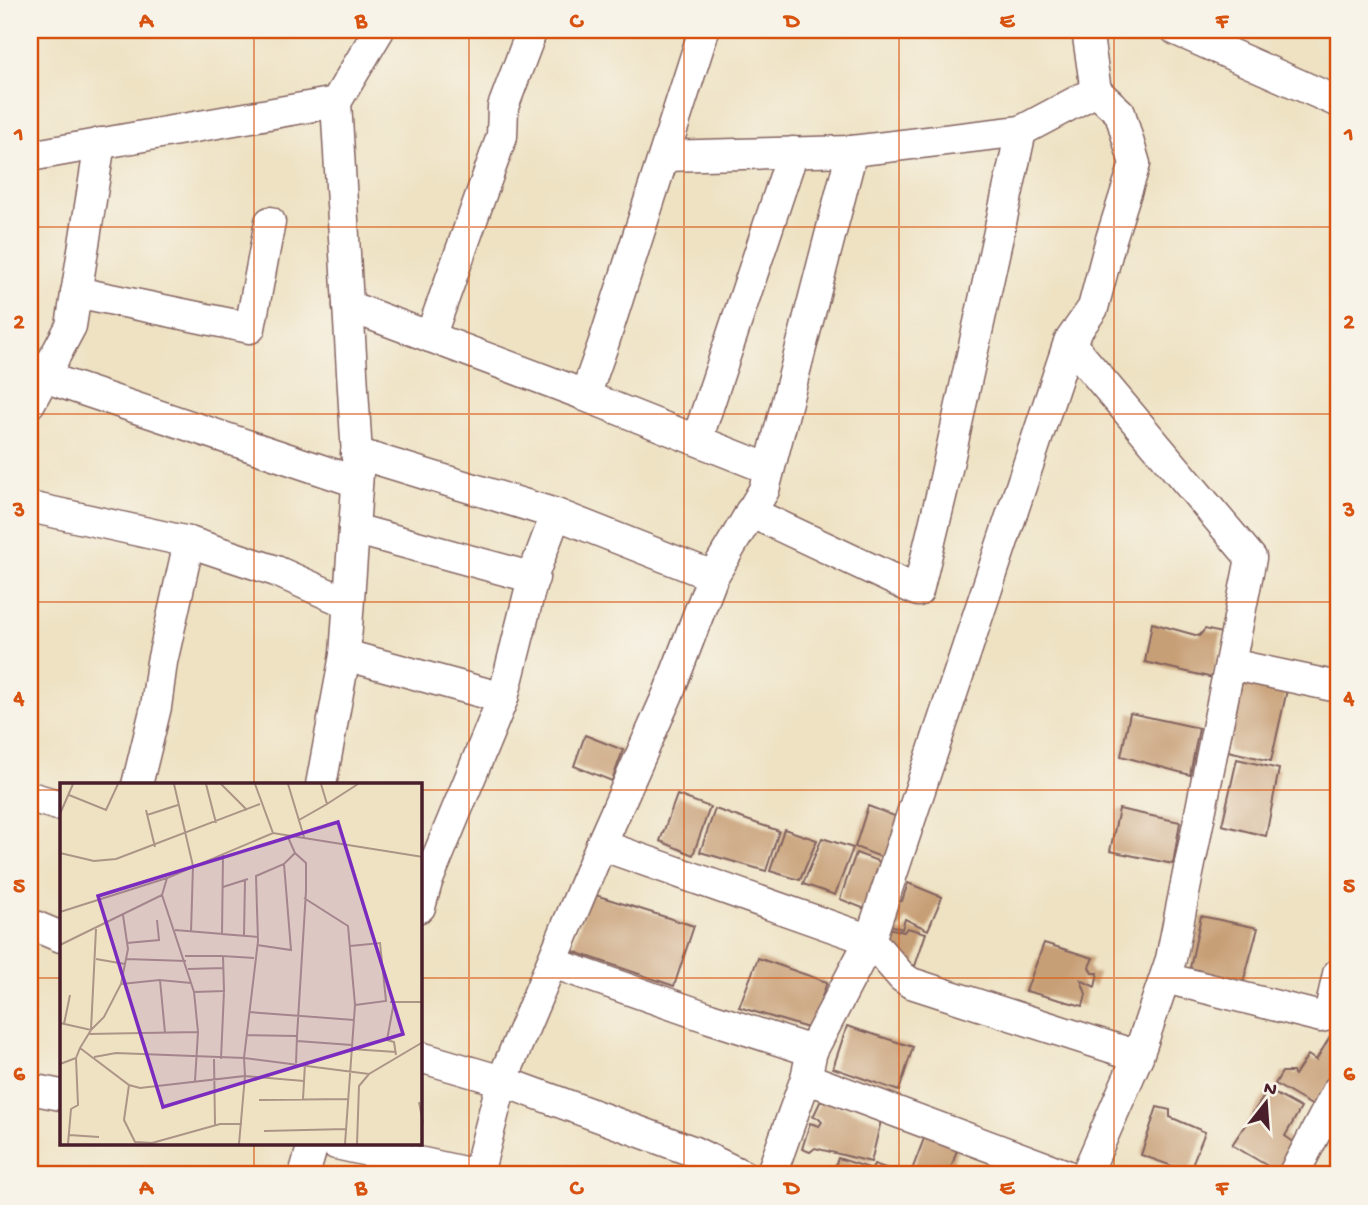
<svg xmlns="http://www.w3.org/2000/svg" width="1368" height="1205" font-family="'Gochi Hand',sans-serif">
<rect width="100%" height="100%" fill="#f7f3e8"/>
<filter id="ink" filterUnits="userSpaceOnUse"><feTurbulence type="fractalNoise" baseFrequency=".0143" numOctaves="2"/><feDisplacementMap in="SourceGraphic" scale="14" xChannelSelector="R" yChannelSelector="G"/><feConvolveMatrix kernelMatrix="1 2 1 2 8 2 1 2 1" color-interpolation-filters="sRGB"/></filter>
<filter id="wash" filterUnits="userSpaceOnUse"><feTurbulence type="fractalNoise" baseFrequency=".00686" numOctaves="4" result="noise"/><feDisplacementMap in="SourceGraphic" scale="28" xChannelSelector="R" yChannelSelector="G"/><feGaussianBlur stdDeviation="1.57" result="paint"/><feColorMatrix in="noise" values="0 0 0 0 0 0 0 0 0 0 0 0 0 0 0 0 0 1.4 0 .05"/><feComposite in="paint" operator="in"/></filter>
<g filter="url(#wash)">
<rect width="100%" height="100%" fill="#eee2c3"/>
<g id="blocks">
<g fill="#c79f76">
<path d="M1152,623L1199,636L1205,629L1221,633L1213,678L1145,662Z"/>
<path d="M1242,681L1287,690L1271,761L1228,751Z"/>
<path d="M1130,713L1199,728L1190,775L1121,756Z"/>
<path d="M585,735L623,750L612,781L574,766Z"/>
<path d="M1237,759L1279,769L1266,836L1222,825Z"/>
<path d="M677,795L710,807L693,855L660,841Z"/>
<path d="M868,806L900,818L886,859L855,847Z"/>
<path d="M715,809L779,831L766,871L700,852Z"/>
<path d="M1119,809L1180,822L1173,864L1110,851Z"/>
<path d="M784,829L817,840L800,880L770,871Z"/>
<path d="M822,838L853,848L835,895L803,884Z"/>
<path d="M856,853L886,864L870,911L840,899Z"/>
<path d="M908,883L942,897L928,930L905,919L902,929L884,923L893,898L902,901Z"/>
<path d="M589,893L694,926L674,986L572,951Z"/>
<path d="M1201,916L1258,928L1243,983L1190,968Z"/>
<path d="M885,927L904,932L907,928L926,933L915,966L889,955Z"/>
<path d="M1044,943L1093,958L1089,967L1092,973H1098L1095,987L1081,980L1086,994L1083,1006L1026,991Z"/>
<path d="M758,958L827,982L811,1029L739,1007Z"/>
<path d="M847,1026L913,1047L899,1091L833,1068Z"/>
<path d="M1331,1035L1338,1039V1072L1315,1107L1275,1084L1282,1072H1293L1295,1075L1308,1055L1316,1060Z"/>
<path d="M1268,1090L1301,1108L1285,1136L1295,1143L1278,1172L1232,1145Z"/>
<path d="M821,1100L881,1121L871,1162L815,1148L810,1152L802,1149L810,1123L819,1126L822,1122L818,1118L813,1117Z"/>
<path d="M1157,1107L1170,1110V1117L1205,1132L1189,1172L1141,1155Z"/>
<path d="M928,1128L960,1140L949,1175H925L912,1170Z"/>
<path d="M838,1158L869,1168L867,1175H832Z"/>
<path d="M874,1164L906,1175H870Z"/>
</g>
</g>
</g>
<g filter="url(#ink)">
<use href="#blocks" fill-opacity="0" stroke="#836360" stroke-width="2"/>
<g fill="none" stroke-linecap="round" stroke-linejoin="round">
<defs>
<g id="minor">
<path d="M704,30L604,342L585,396L769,469"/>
<path d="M1176,30L1338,102"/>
<path d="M30,156L336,102L379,30"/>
<path d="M664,156L852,151"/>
<path d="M76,292L250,328L270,222"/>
<path d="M348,306L593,398"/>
<path d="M430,337L502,136L503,107L532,30"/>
<path d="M1069,342L1251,558L1171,959L1138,1056L1086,1175"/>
<path d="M44,377L357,482"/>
<path d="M30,403L71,326L100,143"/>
<path d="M697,440L793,152"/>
<path d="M356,453L556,514"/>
<path d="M30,507L189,542"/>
<path d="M750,512L918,591L942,492L1021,131"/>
<path d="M354,529L534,578"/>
<path d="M345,655L503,698L535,570L556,514L713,576"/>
<path d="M1230,664L1338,687"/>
<path d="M137,785L156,707L162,662L189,542L276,571L348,603"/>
<path d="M321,785L345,655L358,473L336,102"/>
<path d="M30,797L61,806"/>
<path d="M601,845L870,940L902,977L911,983L1138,1056"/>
<path d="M420,907L427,882L503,698"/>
<path d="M30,924L61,937"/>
<path d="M553,963L710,1018L812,1051L806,1078L771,1175"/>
<path d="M1165,978L1321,1017L1329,1015L1338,974"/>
<path d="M812,1051L870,940L1069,342L1093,308L1111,239L1135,164L1120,113L1096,91"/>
<path d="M420,1057L502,1081L478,1174L480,1175"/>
<path d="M806,1078L1066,1175"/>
<path d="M30,1089L61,1095"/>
<path d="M336,1144L478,1175"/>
<path d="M304,1175L313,1144"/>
<path d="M742,1175L692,1151L502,1081L601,845L668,694L713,576L764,490L852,151L1021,131L1096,91L1087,30"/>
<path d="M1293,1175L1338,1090"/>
</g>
</defs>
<use href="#minor" stroke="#836360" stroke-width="33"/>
<use href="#minor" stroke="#fff" stroke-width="30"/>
</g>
</g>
<path fill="none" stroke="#d8530f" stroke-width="2" stroke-opacity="0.55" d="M254,30V785M469,30V1175M684,30V1175M899,30V1175M1114,30V1175M30,227H1338M30,414H1338M30,602H1338M30,790H61M420,790H1338M30,978H61M420,978H1338M254,1144V1175"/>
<g transform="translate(60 783)">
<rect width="362" height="362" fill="#eee2c3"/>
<path fill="none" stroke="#ac9486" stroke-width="2" d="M114,1L133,83L131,149M146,1L156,40M161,1L187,27M195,1L213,50M228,1L244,54M9,12L46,27L58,1M267,21L298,1M86,27L95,64M0,31L13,1M87,32L118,22M239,37L267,21L261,1M227,52L235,70L224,81L196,93L198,158L184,275L309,291M0,70L34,78L56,76L200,21M235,70L246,80V108L237,253M163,72L162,151L198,154M163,104L188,96M102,112L134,209L138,249L135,298M244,115L288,143L295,222L285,361M0,129L107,95M115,147L163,151M184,152L185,97M67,160L99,157L97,137M0,162L102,112L107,95L213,50L363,74M197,162L231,167L224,81M290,163L320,160L326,218L295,222M125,173H163M36,176L65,181M66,176L126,178M128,186L163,185M61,201L100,197M134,209L164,208L163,173L194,175M330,219H363M334,219L327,257L334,259L336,272M189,229L294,237M0,240L31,247L44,234L61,201L68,166L63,132M4,241L10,212M105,250L100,197L131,200M28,251L138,249M187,252L237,253L236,280M237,258L292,262M20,265L31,247L36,146M291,266L336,269M34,274L56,270L184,275L185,293L244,298M16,275L20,265L69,302L80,305L185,293L179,361M154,276L155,342M161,276L164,208M0,281L16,275L18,322L11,326L8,361M69,302L64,337L75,359L92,360L160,341H182M243,316L245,281M199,317L288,316M359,319L363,340M204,348L286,346M9,352L39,354M297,361L299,303L309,291L363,259"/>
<path fill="#7b2cbf" fill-opacity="0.15" stroke="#7b2cbf" stroke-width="3.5" d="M278,39L343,251L103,324L38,113Z"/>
<rect width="362" height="362" fill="none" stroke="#4a1f2b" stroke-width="3.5"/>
</g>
<rect width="1368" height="1205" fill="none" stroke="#f7f3e8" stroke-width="77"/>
<g transform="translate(1266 1103) rotate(17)" stroke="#f7f3e8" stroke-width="5" paint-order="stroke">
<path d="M0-5L12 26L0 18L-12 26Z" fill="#4a1f2b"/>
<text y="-10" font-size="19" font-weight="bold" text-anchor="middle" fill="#4a1f2b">N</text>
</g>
<rect x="38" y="38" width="1292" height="1128" fill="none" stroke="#d8530f" stroke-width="2.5"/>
<g font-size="23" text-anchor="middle" font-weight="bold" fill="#d8530f">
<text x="146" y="27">A</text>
<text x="361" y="27">B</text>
<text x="576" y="27">C</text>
<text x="792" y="27">D</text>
<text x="1007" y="27">E</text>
<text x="1222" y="27">F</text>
<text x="19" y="140">1</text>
<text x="1349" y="140">1</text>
<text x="19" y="328">2</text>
<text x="1349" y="328">2</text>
<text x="19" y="516">3</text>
<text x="1349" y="516">3</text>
<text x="19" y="704">4</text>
<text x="1349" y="704">4</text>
<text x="19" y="892">5</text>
<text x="1349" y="892">5</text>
<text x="19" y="1080">6</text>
<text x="1349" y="1080">6</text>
<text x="146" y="1194">A</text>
<text x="361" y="1194">B</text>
<text x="576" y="1194">C</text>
<text x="792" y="1194">D</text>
<text x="1007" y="1194">E</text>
<text x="1222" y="1194">F</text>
</g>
</svg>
